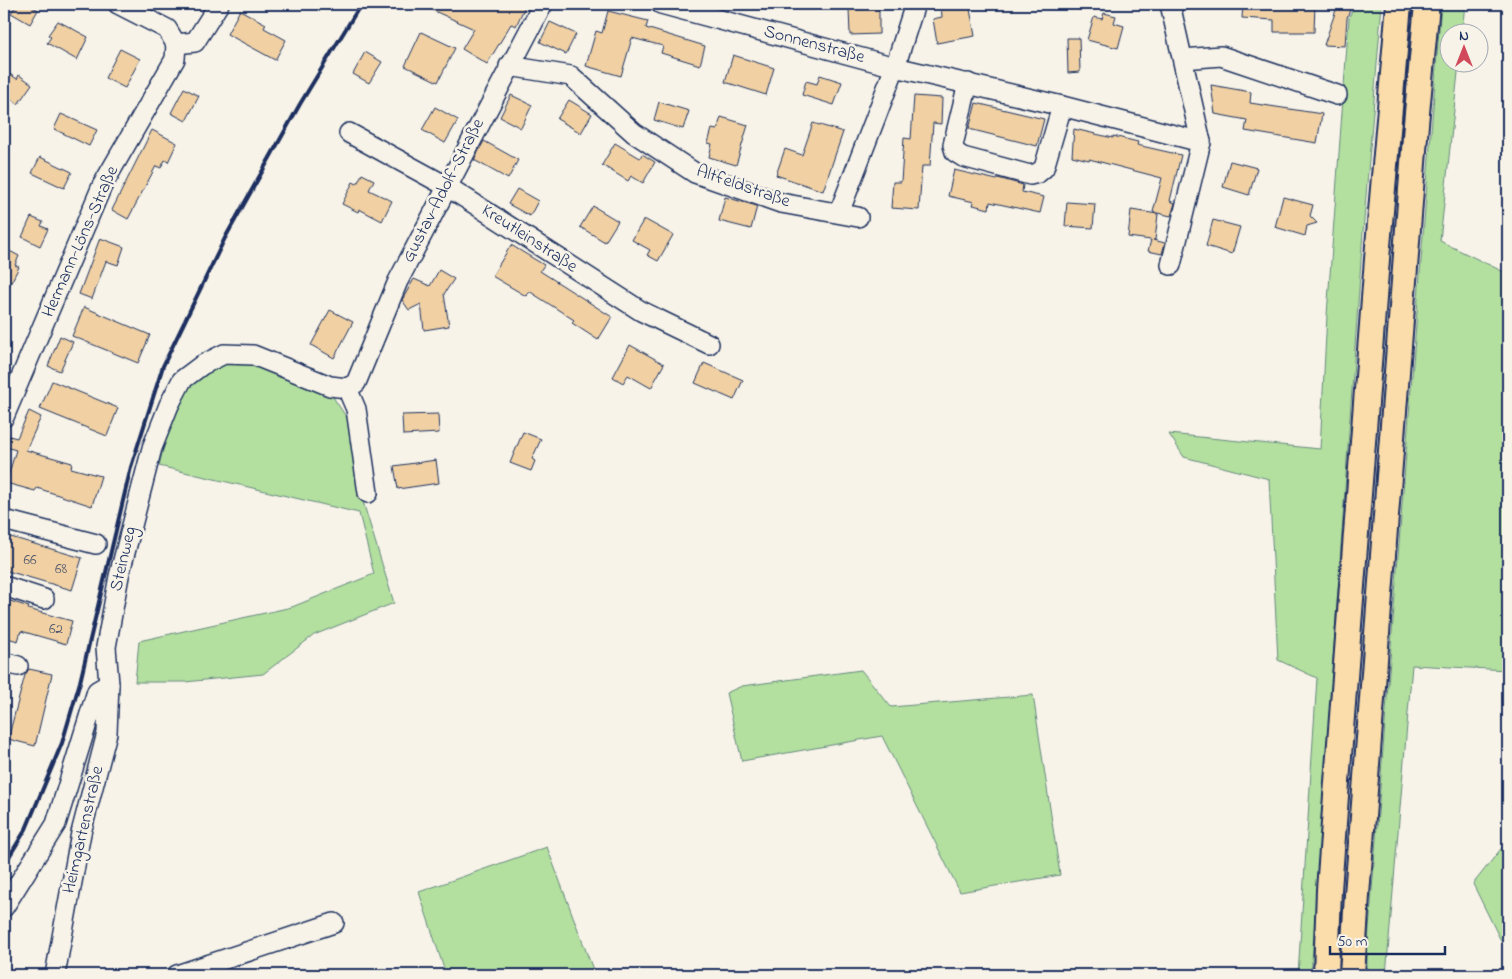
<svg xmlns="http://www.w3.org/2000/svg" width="1512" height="979" font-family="'Indie Flower',sans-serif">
<rect width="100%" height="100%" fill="#f7f3e8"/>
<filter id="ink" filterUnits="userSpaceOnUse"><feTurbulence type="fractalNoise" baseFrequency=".02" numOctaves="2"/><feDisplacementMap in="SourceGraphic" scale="10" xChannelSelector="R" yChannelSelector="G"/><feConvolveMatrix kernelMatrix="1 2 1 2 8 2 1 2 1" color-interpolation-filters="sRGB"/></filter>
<g filter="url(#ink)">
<g fill="#b3e09f" stroke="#67887e">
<path d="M1354,4H1382L1363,232L1311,975H1298L1317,678L1278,660L1269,479L1184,457L1169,434L1320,449L1327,315L1349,18Z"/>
<path d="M1441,4H1465L1462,32H1450V62L1459,63L1440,241L1508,274V670L1412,665L1386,975H1367V955Z"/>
<path d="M224,362L251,363L331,394L349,421L360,492L394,603L314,635L263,674L185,682H135L139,641L292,607L374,574L359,513L159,466L167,434L189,386Z"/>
<path d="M861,670L891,707L1033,695L1060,875L960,892L882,736L742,761L726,693L742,686Z"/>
<path d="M1508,840V955L1473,884Z"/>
<path d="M547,847L595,975H446L419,892Z"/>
</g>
<g fill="#f1d1a3" stroke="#1b2f5e">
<path d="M17,4H27L38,10L30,24L11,13Z"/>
<path d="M419,4H526L516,26L511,24L487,64L462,49L474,29Z"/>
<path d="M941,4H969L975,36L937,43L933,19L942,17Z"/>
<path d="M1243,4H1315L1314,32H1274V20L1242,18Z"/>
<path d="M1338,4H1352L1347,18L1345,46L1324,45Z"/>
<path d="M879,8V34L850,35L849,9Z"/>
<path d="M240,10L266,24L264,28L286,40L275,60L227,34Z"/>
<path d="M608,11L648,21L646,28L705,46L700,65L661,53L663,46L632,38L621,76L586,66L596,31L602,33Z"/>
<path d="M1104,13L1116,16L1114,23L1124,26L1118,48L1087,40L1094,17L1102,19Z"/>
<path d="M58,21L88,37L77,60L47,43L51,37L48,35Z"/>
<path d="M550,22L576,34L566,54L540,42Z"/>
<path d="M421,32L455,48L438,82L405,66Z"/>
<path d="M1067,38H1079L1080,72L1068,73Z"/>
<path d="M120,49L140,59L125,88L105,78Z"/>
<path d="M365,52L382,62L369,83L353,74Z"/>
<path d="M733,55L774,68L766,95L725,82Z"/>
<path d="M4,70L17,79L19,75L32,84L18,104L4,94Z"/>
<path d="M820,75L842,82L834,105L802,95L806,81L817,84Z"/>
<path d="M1211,85L1251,92L1250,103L1322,114L1317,143L1245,131L1247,120L1215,114Z"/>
<path d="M184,88L199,96L186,121L171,113Z"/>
<path d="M511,95L532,105L521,128L500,117Z"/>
<path d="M914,96L942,98L941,124L933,123L930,166H922L919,210L891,208L893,182H901L904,138L911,139Z"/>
<path d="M569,100L592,114L581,133L557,119Z"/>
<path d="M659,102L689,111L683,129L654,120Z"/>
<path d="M976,103L1044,119L1037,146L969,129Z"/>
<path d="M435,107L458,120L445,143L422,130Z"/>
<path d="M61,114L97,130L89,146L54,129Z"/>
<path d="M721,117L748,125L736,165L709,157L712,144L708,143L712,129L717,130Z"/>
<path d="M813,123L843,132L823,191L776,175L785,149L802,155Z"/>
<path d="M1074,129L1113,138V136L1138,142L1137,145L1181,155L1170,201L1175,203L1171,216L1153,212L1162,178L1089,159V160L1072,156Z"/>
<path d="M152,130L177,143L168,162L165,160L161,168L156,166L128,219L112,210Z"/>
<path d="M484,141L518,160L508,179L474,160Z"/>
<path d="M615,143L640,158L642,154L655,162L643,183L631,176L628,181L602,165Z"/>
<path d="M40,157L72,172L64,188L32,173Z"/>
<path d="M1230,161L1257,168L1249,195L1223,187Z"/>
<path d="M954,170L997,180L998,178L1023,185L1022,192L1044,197L1040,213L990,202L989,209L973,205L974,202L948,196Z"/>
<path d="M362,174L374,180L369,190L392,201L382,221L359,209L358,212L342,204L353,182L357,184Z"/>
<path d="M517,189L538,201L530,216L508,204Z"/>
<path d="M725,197L757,206L751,229L719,221Z"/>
<path d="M1283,197L1313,205L1310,216L1317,223L1307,226L1305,236L1275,227Z"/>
<path d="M1067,202L1095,204L1093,228L1065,226Z"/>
<path d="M593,206L618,221L605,242L580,227Z"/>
<path d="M1131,210L1158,214L1155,240H1153L1165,243L1162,254L1148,251L1151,240L1128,237Z"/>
<path d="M31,217L43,222L41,226L48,229L40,246L22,237Z"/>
<path d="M644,219L673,235L658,261L647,255L650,250L632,240Z"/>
<path d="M1213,220L1240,227L1232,254L1206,246Z"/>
<path d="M100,238L124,247L118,265L106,261L92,299L79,294Z"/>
<path d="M511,245L544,265L540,271L612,317L598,340L572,323L574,320L529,291L526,296L492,276Z"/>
<path d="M4,248L19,256L15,265L19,267L4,296Z"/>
<path d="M439,270L454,279L444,294L449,326L424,330L421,304L409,310L402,300L414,279L430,286Z"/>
<path d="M84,307L150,335L138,363L72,336Z"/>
<path d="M330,310L353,322L334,358L311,345Z"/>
<path d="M60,336L73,342L60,371L48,366Z"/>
<path d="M630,345L664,364L651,388L628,375L623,383L613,377Z"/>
<path d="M704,363L743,380L734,400L695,383Z"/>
<path d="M52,381L118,408L107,436L40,409Z"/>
<path d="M29,411L41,417L26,450L72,463L71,468L101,476L92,506L37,488L35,491L6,483L16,450L6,447L9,436L17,438Z"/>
<path d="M438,414L439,433L403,435L402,415Z"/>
<path d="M523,432L541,439L532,459L535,461L531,471L510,463Z"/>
<path d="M436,460L439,483L398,489L394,466Z"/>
<path d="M4,535L82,558L72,590L4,570Z"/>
<path d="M4,599L29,607L28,609L72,621L66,644L21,631L18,641L4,637Z"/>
<path d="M29,669L52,674L35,746L8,739L25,675Z"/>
</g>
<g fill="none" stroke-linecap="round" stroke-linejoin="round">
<defs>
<g id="minor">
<path d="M118,4L167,29L176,44L195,42L219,4"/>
<path d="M661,4L895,67L1062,106L1201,142"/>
<path d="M1170,4L1201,142L1171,265"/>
<path d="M1183,59L1221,56L1337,95"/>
<path d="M509,66L571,76L634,133L695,173L781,203L858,217"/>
<path d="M968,83L953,145L955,152L963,157L1030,175L1038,173L1044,168L1062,106"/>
<path d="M349,133L448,187L641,311L709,344"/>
<path d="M839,213L895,67L915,4"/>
<path d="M347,388L356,409L368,493"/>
<path d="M4,417L102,186L175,59L176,44"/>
<path d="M4,520L96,544"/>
<path d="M4,586L44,599"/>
<path d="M4,662L18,666"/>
<path d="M4,907L56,824L97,691L109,684L106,647L119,576L152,448L169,405L182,380L202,365L224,354L253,355L330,386L347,388L356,383L398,281L543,4"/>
<path d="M55,975L81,833L107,733L109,684"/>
<path d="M177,975L334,923"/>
</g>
<g id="major">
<path d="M1326,975L1329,890L1338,769L1378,246L1399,4"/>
<path d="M1352,975L1357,895L1416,124L1427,4"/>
</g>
</defs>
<use href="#minor" stroke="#1b2f5e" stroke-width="22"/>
<use href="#major" stroke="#1b2f5e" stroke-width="28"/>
<use href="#minor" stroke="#f7f3e8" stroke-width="19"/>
<use href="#major" stroke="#fbddab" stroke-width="24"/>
<path stroke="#1b2f5e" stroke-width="4" d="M4,865L26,829L62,743L80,682L131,467L163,366L225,238L300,104L361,4"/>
</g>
</g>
<g text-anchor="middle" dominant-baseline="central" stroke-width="5" stroke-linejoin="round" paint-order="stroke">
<g font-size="15" fill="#50586f">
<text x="30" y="560">66</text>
<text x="61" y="569">68</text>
<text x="56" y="629">62</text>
</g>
<g font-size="18" fill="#1b2f5e" stroke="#f7f3e8">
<text transform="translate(814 45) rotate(15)">Sonnenstraße</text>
<text transform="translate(743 187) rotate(19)">Altfeldstraße</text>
<text transform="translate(444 191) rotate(-63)">Gustav-Adolf-Straße</text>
<text transform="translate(529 239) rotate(33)">Kreutleinstraße</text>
<text transform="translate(81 242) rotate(-66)">Hermann-Löns-Straße</text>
<text transform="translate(124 559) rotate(-77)">Steinweg</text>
<text transform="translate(84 830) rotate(-77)">Heimgartenstraße</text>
</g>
</g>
<rect width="1512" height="979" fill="none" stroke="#f7f3e8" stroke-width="20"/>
<rect x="10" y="10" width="1492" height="959" fill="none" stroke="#1b2f5e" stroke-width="2" filter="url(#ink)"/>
<g transform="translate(1464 48)"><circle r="24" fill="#f7f3e8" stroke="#9fa5b1"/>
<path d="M0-4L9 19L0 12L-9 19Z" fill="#d1495b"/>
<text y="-8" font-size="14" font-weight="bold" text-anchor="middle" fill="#1b2f5e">N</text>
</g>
<path d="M1330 946v8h115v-8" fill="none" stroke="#1b2f5e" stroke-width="2.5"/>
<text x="1337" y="946" font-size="15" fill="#1b2f5e" stroke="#f7f3e8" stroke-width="4" paint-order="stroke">50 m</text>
</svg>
